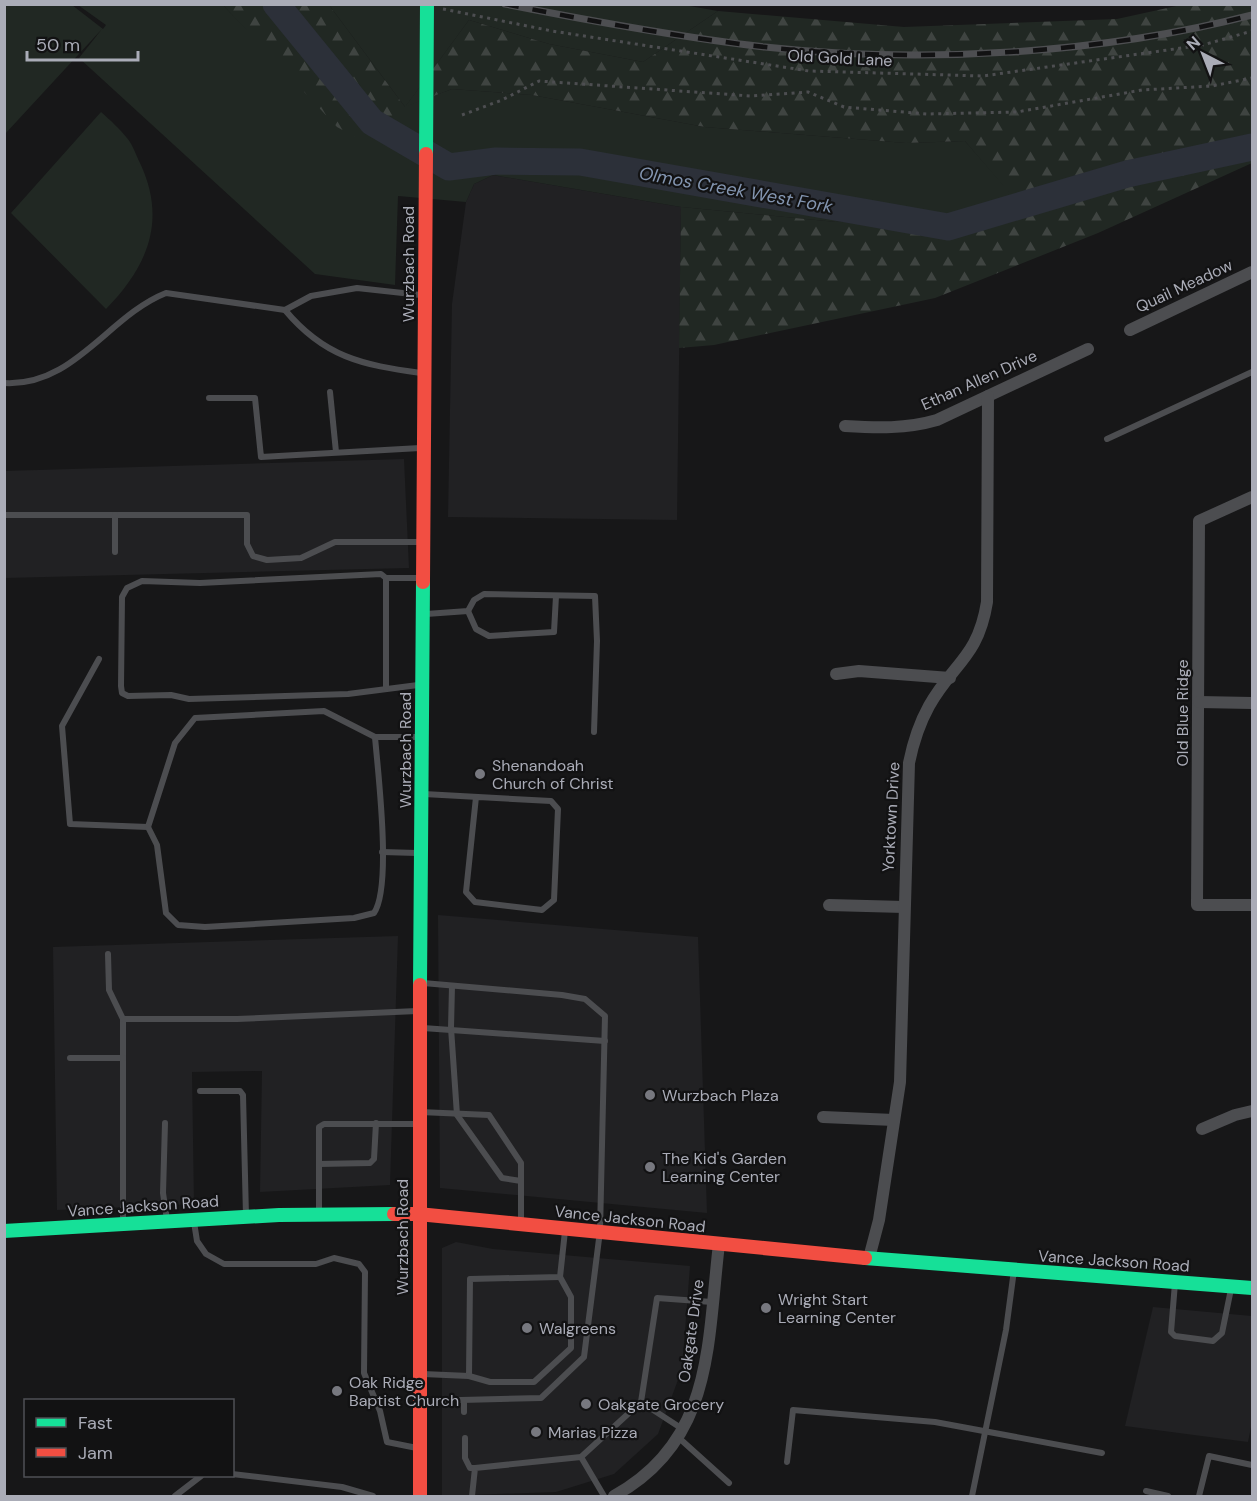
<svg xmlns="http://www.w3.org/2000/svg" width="1257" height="1501" font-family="'DM Sans',sans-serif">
<defs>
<pattern id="forest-firs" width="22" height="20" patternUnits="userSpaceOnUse" patternTransform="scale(1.5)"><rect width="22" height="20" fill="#212823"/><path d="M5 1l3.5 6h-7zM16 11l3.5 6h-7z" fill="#3f4441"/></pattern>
</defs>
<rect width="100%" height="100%" fill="#171718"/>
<g fill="#212123">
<path d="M493,175L681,207L677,520L448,517L452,304L466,202L474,184Z"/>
<path d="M404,459L409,568L5,578L4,471Z"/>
<path d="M438,915L698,937L707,1213L440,1188Z"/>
<path d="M398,936L390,1185L260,1192L262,1071L192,1072L194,1204L57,1210L53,947Z"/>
<path d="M456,1242L493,1249L690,1266L682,1369L658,1434L614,1474L556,1492L442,1496V1248Z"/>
<path d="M1153,1307L1252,1316V1422L1248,1442L1125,1426Z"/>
</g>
<g fill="#212823">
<path d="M5,5H72L103,29L106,25L78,5H223L275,59L405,107L329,5H684L718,11L643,62L549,44L469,20L406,106L452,89L532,95L705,127L906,143L965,141L1014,197L987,211L836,222L681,207L493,175L474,184L466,202L398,196L395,285L315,274L79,58L102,29L5,134Z"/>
<path d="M101,112C110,120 120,129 127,138C133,145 136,155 140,163C167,220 148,266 106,309L11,213Z"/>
</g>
<path fill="url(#forest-firs)" d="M223,5H329L405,107L469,20L549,44L643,62L718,11L904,27L1117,19L1181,5H1252V163L1098,233L935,298L714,345L679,348L681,207L836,222L987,211L1013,197L965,141L906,143L705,127L532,95L452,89L405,107L374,147L337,127Z"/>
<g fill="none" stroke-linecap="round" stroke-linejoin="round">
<path stroke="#2c3039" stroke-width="27" d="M276,4L372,122L449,167L496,161L580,162L948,227L1127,174L1252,147"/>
<g stroke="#4d4e51" stroke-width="3" stroke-dasharray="3 4.5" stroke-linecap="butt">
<path d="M443,9L552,31L809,71L983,76L1203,45L1252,31"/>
<path d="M462,115L502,100L539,81L751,96L808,92L844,107L927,114L1017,112L1142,90L1212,86L1252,78"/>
</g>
<g stroke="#4c4d50" stroke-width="6">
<path d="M421,373C362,365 324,357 285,310L311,296L357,288L421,295"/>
<path d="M4,383C74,387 108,316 166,293L285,310"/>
<path d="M330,392L336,452"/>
<path d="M209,398H255L261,457L420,448"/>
<path d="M1107,439L1252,372"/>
<path d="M4,515H247V544L253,556L267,560L301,558L335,542H419"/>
<path d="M115,552V515"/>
<path d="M468,611L476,629L489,636L554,632L556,596"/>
<path d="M426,614L468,611L474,600L484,594L595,596L597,641L594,732"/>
<path d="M99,659L62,726L70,824L148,827L175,743L195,718L324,711L375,737H418"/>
<path d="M418,685L348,694L189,699L171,695L128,696L122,693L121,686L122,597L127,588L142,581L200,583L381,574L386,578H420"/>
<path d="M386,689V578"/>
<path d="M424,794L551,801L558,809L554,900L542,910L475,902L466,892L476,797"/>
<path d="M148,827L157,845L166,913L178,925L205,927L354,918L374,913C392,887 378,773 375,737"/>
<path d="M382,852L417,853"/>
<path d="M108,954L109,990L123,1019V1223"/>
<path d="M452,986L451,1028L457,1115L502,1178L521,1181"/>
<path d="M123,1019H237L417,1011"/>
<path d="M423,1028L605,1041"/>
<path d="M70,1058H123"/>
<path d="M200,1091H240L243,1095L246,1216"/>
<path d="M420,1112L489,1115L521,1163V1221"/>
<path d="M165,1123L163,1193L167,1220"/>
<path d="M319,1164L370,1163L374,1159L376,1123"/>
<path d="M319,1212V1127L324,1124H415"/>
<path d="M194,1222L197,1241L206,1254L224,1264H316L334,1258L359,1264L365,1272L364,1373L380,1411L387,1442L417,1448"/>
<path d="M1175,1283L1171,1332L1175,1336L1213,1341L1222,1333L1231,1289"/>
<path d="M423,1374L469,1376L470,1279L560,1277L565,1231"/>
<path d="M469,1376L490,1382H534L571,1348V1297L560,1277"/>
<path d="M464,1400V1412"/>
<path d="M422,1401L541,1398L584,1357L600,1231L605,1016L585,999L562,995L423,983"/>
<path d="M641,1402L684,1430"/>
<path d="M465,1438V1458L470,1468H475"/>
<path d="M679,1438L729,1483"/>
<path d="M581,1457L604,1496"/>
<path d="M787,1462L793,1410L935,1422L1102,1453"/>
<path d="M232,1474L342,1487L373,1496"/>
<path d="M1146,1491L1168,1496"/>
<path d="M175,1496L201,1476"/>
<path d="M472,1496L475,1468L581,1457L641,1402L657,1298L712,1302"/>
<path d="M972,1496L1006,1330L1014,1270"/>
<path d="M1199,1496L1209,1456L1252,1465"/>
</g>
<g stroke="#4c4d50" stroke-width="12">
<path d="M1130,330L1252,272"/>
<path d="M845,426C877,428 906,429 937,420L1088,349"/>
<path d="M1252,497L1199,521L1197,905H1252"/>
<path d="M836,674L859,671L950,678"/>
<path d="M1199,702L1252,703"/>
<path d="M829,905L904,907"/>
<path d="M823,1117L894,1120"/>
<path d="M1202,1129L1235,1115L1252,1111"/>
<path d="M869,1258L879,1220L900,1082L909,763C913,743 919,724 929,706C953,663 978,658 987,602L988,396"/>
<path d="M614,1496C714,1441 707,1344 719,1244"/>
</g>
<g stroke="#16e098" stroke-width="14">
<path d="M426,154L427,4"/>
<path d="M420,985L423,582"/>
<path d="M4,1231L279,1215L394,1214"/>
<path d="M865,1258L1252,1288"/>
</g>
<g stroke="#f24e42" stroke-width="14">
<path d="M423,582L426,154"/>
<path d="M420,985V1496"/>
<path d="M394,1214H418L865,1258"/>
</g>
<defs>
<path id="rail" d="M505,4C591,21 678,37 765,47C921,64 1101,54 1252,15"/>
</defs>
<use href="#rail" stroke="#4d4e51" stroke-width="7"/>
<use href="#rail" stroke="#121213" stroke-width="4.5" stroke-dasharray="14" stroke-linecap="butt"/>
</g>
<g fill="#77787f" stroke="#121213" stroke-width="2">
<circle cx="480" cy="774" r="6"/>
<circle cx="650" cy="1095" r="6"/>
<circle cx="650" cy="1167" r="6"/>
<circle cx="766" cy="1308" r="6"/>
<circle cx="527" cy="1328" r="6"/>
<circle cx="337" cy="1391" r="6"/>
<circle cx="586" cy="1404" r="6"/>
<circle cx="536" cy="1432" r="6"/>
</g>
<g text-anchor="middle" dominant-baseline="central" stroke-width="4.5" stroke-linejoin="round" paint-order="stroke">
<g font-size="16" fill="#aaacb7" stroke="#121213">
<text transform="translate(840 58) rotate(3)">Old Gold Lane</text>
<text transform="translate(408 264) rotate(-90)">Wurzbach Road</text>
<text transform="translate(1184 286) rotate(-25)">Quail Meadow</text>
<text transform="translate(979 380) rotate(-24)">Ethan Allen Drive</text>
<text transform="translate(1182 713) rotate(-90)">Old Blue Ridge</text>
<text transform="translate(405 750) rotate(-90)">Wurzbach Road</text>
<text transform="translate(891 817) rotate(-87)">Yorktown Drive</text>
<text transform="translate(143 1206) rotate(-4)">Vance Jackson Road</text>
<text transform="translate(630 1219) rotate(6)">Vance Jackson Road</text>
<text transform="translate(402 1237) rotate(-90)">Wurzbach Road</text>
<text transform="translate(1114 1261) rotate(4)">Vance Jackson Road</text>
<text transform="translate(691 1331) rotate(-82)">Oakgate Drive</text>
</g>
<g font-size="16" fill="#aaacb7" stroke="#121213" text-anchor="start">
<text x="492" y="765">Shenandoah<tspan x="492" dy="18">Church of Christ</tspan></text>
<text x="662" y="1095">Wurzbach Plaza</text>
<text x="662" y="1158">The Kid's Garden<tspan x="662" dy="18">Learning Center</tspan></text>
<text x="778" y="1299">Wright Start<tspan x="778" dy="18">Learning Center</tspan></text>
<text x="539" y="1328">Walgreens</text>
<text x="349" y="1382">Oak Ridge<tspan x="349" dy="18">Baptist Church</tspan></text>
<text x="598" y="1404">Oakgate Grocery</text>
<text x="548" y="1432">Marias Pizza</text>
</g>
<g font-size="18" font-style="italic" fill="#8395b0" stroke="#121213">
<text transform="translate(736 190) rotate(10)">Olmos Creek West Fork</text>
</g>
</g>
<rect width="1257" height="1501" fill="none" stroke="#aaacb7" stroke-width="12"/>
<rect x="24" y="1399" width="210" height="78" fill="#121213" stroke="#4f5055" stroke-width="1.5"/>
<rect x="36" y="1418" width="30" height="9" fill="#16e098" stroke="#4f5055" stroke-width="1.5"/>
<text x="78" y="1429" font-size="18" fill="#aaacb7">Fast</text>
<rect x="36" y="1448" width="30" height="9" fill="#f24e42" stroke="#4f5055" stroke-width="1.5"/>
<text x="78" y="1459" font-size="18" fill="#aaacb7">Jam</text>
<g transform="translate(1203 54) rotate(318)" stroke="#121213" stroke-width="4.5" paint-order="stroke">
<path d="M0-4.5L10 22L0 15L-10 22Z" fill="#aaacb7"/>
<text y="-9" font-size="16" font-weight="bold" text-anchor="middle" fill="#aaacb7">N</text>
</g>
<path d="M27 51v9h111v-9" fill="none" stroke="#aaacb7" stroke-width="3"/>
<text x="36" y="51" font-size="18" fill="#aaacb7" stroke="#121213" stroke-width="4.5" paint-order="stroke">50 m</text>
</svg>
